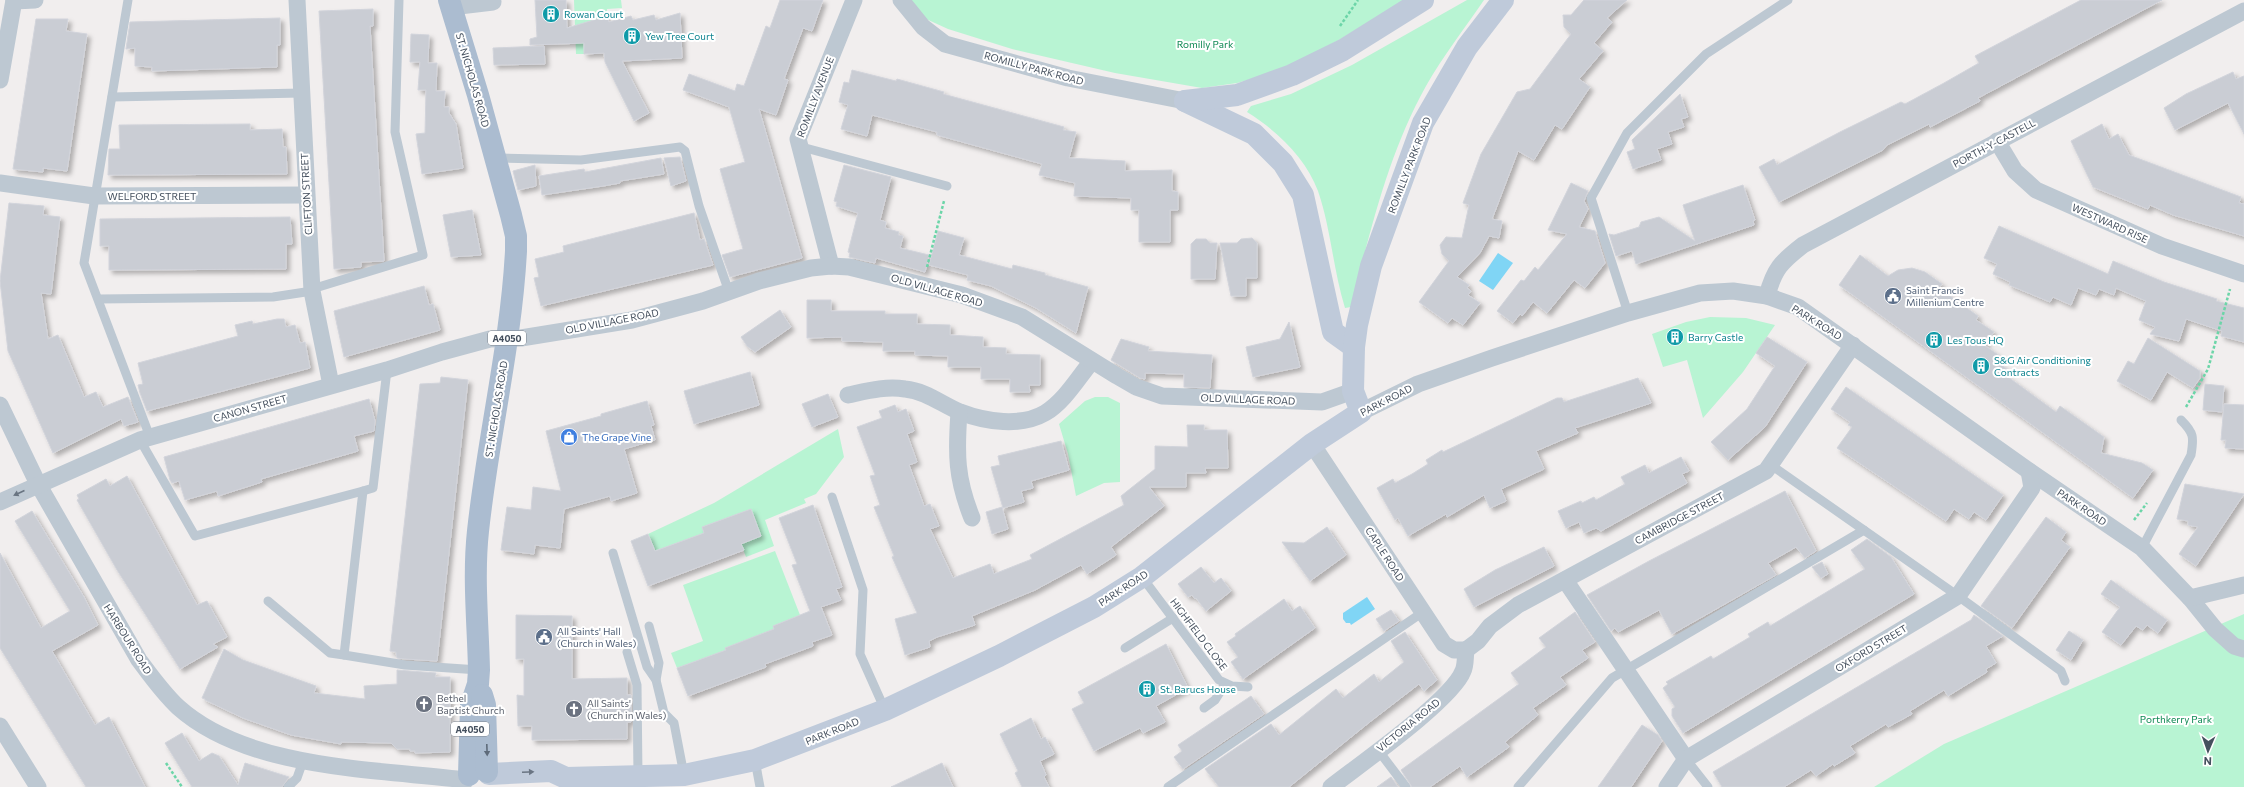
<svg xmlns="http://www.w3.org/2000/svg" width="2244" height="787" font-family="Commissioner,sans-serif">
<defs>
<filter id="shadow"><feDropShadow dx="3.5" dy="3.5" stdDeviation="2" flood-color="#0004"/></filter>
</defs>
<rect width="100%" height="100%" fill="#f1eeee"/>
<g fill="#b8f4d3">
<path d="M574,0H621L622,8L607,9V17L583,24L584,54H576Z"/>
<path d="M907,0H1405L1339,40L1280,71L1237,83L1202,88L1115,73L1012,49L948,29L913,13Z"/>
<path d="M1467,0H1484C1465,28 1443,56 1426,86C1388,154 1370,232 1351,307L1345,308C1333,269 1331,229 1318,191C1306,158 1276,130 1247,112L1251,106L1291,94L1352,65Z"/>
<path d="M1710,317L1746,318L1775,325L1743,372L1703,418L1687,360L1663,367L1652,334L1686,322Z"/>
<path d="M1095,397H1108L1120,403V482L1104,483L1076,496L1068,454L1059,424L1085,401Z"/>
<path d="M838,429L844,457L816,494L804,499L806,503L765,520L774,546L746,557L741,544L761,536L751,509L702,527L704,533L655,551L648,534L714,503Z"/>
<path d="M775,551L800,615L773,626L774,629L725,648L726,650L677,668L671,653L703,641L683,585Z"/>
<path d="M2244,614V787H1874L1944,744Z"/>
</g>
<g fill="#80d5f5">
<path d="M1498,253L1513,263L1493,290L1479,281Z"/>
<path d="M1367,597L1375,609L1351,625L1350,623H1346L1343,619V613Z"/>
</g>
<g fill="#cacdd4" stroke="#d2d4db" filter="url(#shadow)">
<path d="M535,0H566L567,28L607,16L609,22L631,16L633,20L654,15L656,20L680,13L682,58L622,61L649,113L634,121L605,62L604,53L584,54V43L530,45V39L537,37Z"/>
<path d="M780,0H823L812,31L803,28L784,79L788,80L776,115L759,109L802,258L730,277L722,255L743,249L720,169L745,162L729,107L683,90L689,74L735,91L737,84L744,86L766,26L770,28Z"/>
<path d="M1584,0H1627L1607,18L1612,22L1594,43L1603,51L1579,79L1590,87L1562,129L1555,125L1534,160L1518,151L1492,219L1502,221L1499,238L1489,236L1480,253L1457,277L1469,285L1467,288L1471,291L1468,295L1480,303L1463,325L1452,318L1448,323L1419,302L1449,261L1442,254L1440,245L1446,237L1462,238L1469,205L1463,203L1481,154L1517,92L1530,89L1571,34L1564,27L1563,15H1571Z"/>
<path d="M2081,0H2162L1978,98L1980,101L1930,127L1929,124L1887,145L1883,150L1779,202L1759,167L1774,159L1777,165L1840,132L1901,102L1905,104L1944,83L1979,63L1975,56Z"/>
<path d="M373,9V26H370L384,261L361,262V267L334,269L319,11Z"/>
<path d="M280,18V45H277V67L152,71V67L135,66V48L126,49L130,22Z"/>
<path d="M36,19H68L66,31L87,34L67,171L43,168V172L13,169Z"/>
<path d="M411,34L429,35L428,63H437L436,91H445L444,107H449V113L456,124L463,168L422,174L416,134L425,133L426,90H418L420,62H410Z"/>
<path d="M544,46L545,64L494,65L493,48Z"/>
<path d="M852,70L896,81L897,79L944,92L943,94L1064,127L1063,130L1076,132L1069,158L1125,161V171L1172,170V191L1178,192V210H1170V242H1139V210H1131V198L1074,196L1075,183L1039,175L1042,164L937,135V132L872,115L867,136L841,129L848,105L839,102L844,82L849,83Z"/>
<path d="M2233,72L2236,79L2244,76V134L2228,103L2175,130L2164,108L2186,94Z"/>
<path d="M1680,94L1688,117L1681,119L1684,127L1668,132L1672,144L1657,149L1661,160L1633,169L1627,152L1635,149L1632,140Z"/>
<path d="M250,124V130L282,129L283,147H286L287,174L108,175L109,149H120L119,125Z"/>
<path d="M2102,124L2109,139L2118,134L2129,155L2241,197L2239,203L2244,204V236L2173,215L2150,205L2148,209L2093,187L2071,141Z"/>
<path d="M680,157L686,181L671,186L664,158Z"/>
<path d="M661,158L664,174L620,181V183L603,186L542,195L539,176L584,169L585,172Z"/>
<path d="M535,165L536,186L518,190L513,171Z"/>
<path d="M844,165L891,177L880,220L886,222L885,228L899,232L898,235L903,236L900,248L929,255L925,272L876,258L875,263L849,257L850,253L848,252L858,213L836,206L837,202L834,201Z"/>
<path d="M1571,183L1588,191L1584,201L1588,209L1579,227L1595,231L1605,263L1585,288L1574,280L1547,313L1533,302L1522,316L1520,314L1513,323L1497,311L1521,280L1524,281L1535,267L1538,270L1567,234L1548,230Z"/>
<path d="M1743,185L1755,220L1753,221L1754,225L1636,264L1632,251L1616,256L1609,234L1614,235L1639,227L1641,222L1659,217L1695,241L1683,205Z"/>
<path d="M9,203L44,206L43,215L60,217L51,294L41,293L48,339L58,335L84,397L96,392L103,407L128,397L138,422L124,426L121,419L53,453L8,351L0,281Z"/>
<path d="M472,210L481,255L451,257L443,215Z"/>
<path d="M694,213L700,240L704,239L713,265L541,306L534,278L539,277L535,259L564,252L563,246Z"/>
<path d="M290,217L292,244H286V269L109,270V246H100V219Z"/>
<path d="M1999,226L2108,274L2113,261L2164,282L2217,299L2216,301L2244,308V342L2221,336L2222,331L2186,319L2179,341L2150,334L2155,327L2139,320L2146,301L2116,288L2114,295L2099,289L2096,295L2078,288L2071,305L2053,297L2050,302L2009,285L2010,282L1993,274L1997,264L1984,258Z"/>
<path d="M938,231L964,238L959,255L1012,269L1013,265L1045,273V275L1088,287L1076,333L1036,308L991,286L967,280L968,275L929,265Z"/>
<path d="M1252,238L1257,243V278H1246V296H1231L1220,243H1237L1241,239Z"/>
<path d="M1196,239H1206L1210,243H1217L1215,279H1191V244Z"/>
<path d="M1860,255L1888,276L1898,270L1912,268L1925,272L1942,284L1939,288L1978,316L1976,320L1994,332L1984,345L2000,356L1996,361L2007,369L2004,374L2056,412L2060,406L2104,437L2101,453L2142,463L2153,470L2133,498L1839,285Z"/>
<path d="M424,286L429,305L433,304L440,330L344,357L334,311Z"/>
<path d="M807,300H831V311H885V314H917V324L950,325V335L983,337V347L1006,348V354L1040,355V385H1029L1030,392H1010V379H981V367H948V356L915,355V351H883V342L842,341V337L807,338Z"/>
<path d="M780,310L791,327L755,352L747,346L741,337Z"/>
<path d="M277,319H284L286,327L295,325L300,343L305,342L310,368L147,411L140,393L138,385L143,384L138,363L238,336L235,325L252,321L253,324Z"/>
<path d="M1289,322L1300,367L1253,377L1246,347L1280,339Z"/>
<path d="M1767,337L1807,362L1765,427L1728,460L1711,442L1747,409L1775,366L1756,353Z"/>
<path d="M2148,338L2200,371V378L2193,388L2167,372L2151,400L2117,381L2128,361L2134,364Z"/>
<path d="M1121,339L1149,347L1148,351L1212,355L1210,388L1184,387V374L1145,373V379L1140,378L1111,360Z"/>
<path d="M750,372L759,405L694,424L684,391Z"/>
<path d="M441,377L468,380L437,661L406,659L397,658L396,652L390,651L420,384L440,383Z"/>
<path d="M1638,378L1651,403L1575,428L1578,433L1536,451L1544,469L1501,489L1506,501L1490,508L1484,495L1447,517L1446,514L1408,536L1398,518L1395,520L1377,488L1393,479L1395,483L1412,474L1428,464L1426,460L1442,450L1443,452L1557,398H1562L1564,402Z"/>
<path d="M2205,384L2224,386L2222,412L2203,410Z"/>
<path d="M1846,387L2003,495L1986,520L1974,512L1969,519L1954,509L1946,521L1837,448L1852,427L1848,425L1850,422L1831,409Z"/>
<path d="M828,394L838,417L812,427L802,404Z"/>
<path d="M369,399L375,421L374,431L354,436L358,451L261,479L262,482L218,496L217,491L185,500L179,481L172,483L170,480L164,457Z"/>
<path d="M647,401L654,425L651,426L655,440L624,449L637,493L611,501L610,496L564,509L560,548L535,545L534,554L501,550L507,507L531,510L533,487L561,491L546,431L601,416V414Z"/>
<path d="M2224,404L2244,405V449L2225,448L2226,440H2221Z"/>
<path d="M895,405L898,412L906,409L914,431L907,434L917,462L909,465L924,506L930,504L939,526L930,529L953,578L990,564L994,574L1032,559L1030,555L1124,505L1121,496L1155,469V446L1188,447L1187,425H1204V430H1227L1228,468H1205L1206,473H1186V487H1149L1164,506L1111,547L1116,555L1087,574L1081,565L1035,590L972,616L975,625L937,637L929,641L930,647L905,655L895,619L917,613L892,557L894,556L874,507L880,505L870,476L875,475L857,427L882,418L879,411Z"/>
<path d="M1061,441L1069,470L1031,481L1033,488L1021,491L1024,502L1003,508L991,467L1000,465L998,456Z"/>
<path d="M1681,457L1689,471L1682,474L1687,483L1601,531L1596,528L1584,533L1579,522L1566,528L1558,511L1581,501L1582,503L1594,497L1596,500L1625,484L1621,477L1645,465L1649,473Z"/>
<path d="M127,476L197,605L207,601L227,637L213,644L218,647L180,669L117,570L77,500L79,499L77,495L106,479L110,486Z"/>
<path d="M2185,484L2244,494L2196,566L2179,554L2198,527L2188,525V521L2177,519Z"/>
<path d="M1785,491L1816,551L1805,558L1796,547L1768,563L1776,575L1672,634L1659,610L1618,632L1615,628L1611,631L1587,595L1649,561Z"/>
<path d="M813,505L842,587L836,589L841,600L821,607L832,635L812,642L813,646L765,664L766,667L688,696L677,668L726,650L725,648L774,629L773,626L810,611L792,565L797,564L779,518Z"/>
<path d="M1002,507L1008,529L992,534L986,512Z"/>
<path d="M751,509L761,536L741,544L744,550L648,586L631,541L648,534L655,551L704,533L702,527Z"/>
<path d="M32,511L84,597L98,625L52,651L95,725L109,717L145,787H86L0,648V553L41,628L70,611L15,521Z"/>
<path d="M2046,517L2066,532L2061,540L2070,547L2012,628L1981,606Z"/>
<path d="M1327,527L1346,555L1310,581L1282,542L1304,543Z"/>
<path d="M1867,539L1891,557L1914,594L1683,733L1672,716V709L1675,707L1663,688L1668,684L1666,682L1711,656L1713,659L1750,637L1748,634L1768,622L1770,626L1865,569L1851,550Z"/>
<path d="M1544,547L1554,566L1474,607L1464,589L1495,570Z"/>
<path d="M1822,562L1828,574L1821,578L1812,567Z"/>
<path d="M1201,567L1214,583L1221,578L1231,591L1206,611L1196,598L1195,599L1192,595L1188,597L1178,584Z"/>
<path d="M2111,580L2167,620L2158,633L2147,625L2143,630L2136,626L2121,645L2102,632L2120,607L2101,594Z"/>
<path d="M1284,599L1292,611L1300,606L1315,628L1243,679L1231,662L1238,657L1227,642L1236,636L1235,634Z"/>
<path d="M1391,610L1399,621L1384,631L1376,619Z"/>
<path d="M1575,612L1595,642L1582,650L1588,658L1560,677L1566,685L1533,708L1538,715L1505,742L1509,747L1467,777L1460,766L1430,787H1412L1401,770L1519,684L1511,673L1546,647L1539,638Z"/>
<path d="M516,615L572,616V679L627,678V695H631V722H627V739L532,740V726H518L517,695L524,696V659H516Z"/>
<path d="M1974,615L2003,636L1986,646L1996,663L1986,669L1987,672L1948,696L1944,690L1910,711L1912,714L1888,727L1886,724L1850,746L1855,753L1834,766L1833,764L1816,776L1811,770L1784,787H1722L1713,772L1971,620Z"/>
<path d="M2069,631L2083,640L2071,660L2056,650Z"/>
<path d="M1405,632L1437,680L1424,691L1419,684L1371,721L1289,787H1219L1205,769L1271,724L1279,735L1336,689L1343,698L1374,674L1379,682L1404,662L1391,641Z"/>
<path d="M1166,644L1188,688L1156,706L1165,722L1143,733L1140,728L1094,751L1072,709L1084,703L1078,692Z"/>
<path d="M224,649L243,660L316,686L314,693L365,699L364,686L397,684V670L436,673L435,677H450V752L415,753V751H410V749H397L391,743L341,742V744L291,735L243,718L205,700V699L202,698Z"/>
<path d="M1251,696L1264,714L1183,769L1174,757L1182,751L1178,745Z"/>
<path d="M1031,718L1041,739L1045,737L1054,754L1040,761L1046,775L1044,777L1049,787H1022L1015,773L1018,771L1000,734Z"/>
<path d="M1642,725L1658,735L1662,741L1631,787H1598Z"/>
<path d="M182,733L199,761L212,753L219,756L238,785L245,763L289,777L282,787H192L165,743Z"/>
<path d="M942,763L953,787H891Z"/>
<path d="M1391,777L1398,787H1377Z"/>
</g>
<g fill="none" stroke-linecap="round" stroke-linejoin="round">
<g stroke="#6cd5a8" stroke-width="2.5" stroke-dasharray="3 2" stroke-linecap="butt">
<path d="M1340,26L1358,0"/>
<path d="M927,267L944,201"/>
<path d="M2186,407L2208,369L2230,289"/>
<path d="M2134,520L2147,503"/>
<path d="M166,763L182,787"/>
</g>
<g stroke="#bdc8d2" stroke-width="9">
<path d="M128,0L84,263L150,437"/>
<path d="M112,97L301,93"/>
<path d="M798,146L947,186"/>
<path d="M495,158L581,160L680,147L685,151L699,206L729,292"/>
<path d="M312,289L423,255L395,132L399,0"/>
<path d="M99,299L273,297L312,291"/>
<path d="M1628,313L1591,198L1627,133L1706,54L1788,0"/>
<path d="M387,370L373,488L363,491L344,655L405,665L479,670"/>
<path d="M140,440L195,536L363,491"/>
<path d="M1771,465L1958,596L2061,671L2065,681"/>
<path d="M832,497L863,590L860,654L885,710"/>
<path d="M2142,548L2191,455C2194,437 2194,433 2181,420"/>
<path d="M613,553L647,667L656,680L664,713L674,723L684,775"/>
<path d="M1142,577L1219,680L1232,686L1248,687"/>
<path d="M268,601L330,653L344,655"/>
<path d="M649,626L659,663L656,680"/>
<path d="M1125,648L1173,618"/>
<path d="M627,652L637,685L638,776"/>
<path d="M1204,708L1215,700L1225,684"/>
<path d="M1378,750L1406,787"/>
<path d="M1686,759L1708,787"/>
<path d="M755,760L760,787"/>
<path d="M288,787L297,778L303,761"/>
<path d="M1168,787L1423,612"/>
<path d="M1518,787L1612,678L1864,530"/>
</g>
<g stroke="#bdc8d2" stroke-width="17">
<path d="M297,0L312,291L331,385"/>
<path d="M901,0L923,27L945,44L1068,78L1185,101"/>
<path d="M14,1L35,0"/>
<path d="M451,7L493,2"/>
<path d="M0,80L14,0"/>
<path d="M1997,141L2015,171L2036,190L2162,246L2244,274"/>
<path d="M0,183L94,196L306,195"/>
<path d="M831,266L798,139L854,0"/>
<path d="M1767,296C1774,269 1781,262 1803,245L2244,11"/>
<path d="M848,395C867,391 885,386 905,389C926,391 941,404 960,412C986,422 1021,427 1045,413C1064,402 1078,378 1092,361"/>
<path d="M0,405L38,484L139,660C151,676 163,693 178,707C248,770 377,769 466,780"/>
<path d="M959,412C956,454 956,478 972,518"/>
<path d="M1361,412L1418,384L1492,358L1628,313L1700,293L1733,291L1767,296L1798,307L2029,471L2142,548L2190,598L2215,629L2234,646L2244,649"/>
<path d="M1312,444L1444,644L1454,650H1466"/>
<path d="M0,502L140,440L387,370L442,352L490,339L521,338L632,320L703,301L759,281L811,268L831,266L849,267L962,295L1022,317L1117,376L1136,387L1162,396L1322,402L1353,391"/>
<path d="M1565,580L1686,759"/>
<path d="M2190,598L2244,585"/>
<path d="M1466,650L1478,641L1490,626L1518,605L1766,471L1853,345"/>
<path d="M0,726L38,787"/>
<path d="M1331,787C1359,765 1452,700 1463,671C1466,665 1465,656 1466,650"/>
<path d="M1667,787L1686,759L1958,596L2032,488L2029,471"/>
</g>
<g stroke="#bfcada" stroke-width="22">
<path d="M1185,101L1254,134L1283,163L1303,195L1333,332L1354,347"/>
<path d="M1185,101L1237,95L1292,75L1343,50L1423,0"/>
<path d="M489,774L551,771L566,778L684,775L755,760L885,710L999,656L1094,607L1142,577L1312,444L1361,412L1353,391L1354,347L1357,325L1371,266L1423,123L1467,47L1503,0"/>
</g>
<g stroke="#abbcd0" stroke-width="22">
<path d="M449,0L478,95L511,215L516,236V251C511,345 488,437 478,531C473,577 478,624 479,670L478,684L471,705L469,775"/>
<path d="M482,695L485,705L487,772"/>
</g>
</g>
<defs><path id="oneway-solid" d="M-6-.8H1V-3.2L6.5 0L1 3.2V.8H-6Z"/></defs>
<use fill="#697481" href="#oneway-solid" transform="translate(19 493) rotate(156)"/>
<use fill="#5e6b7a" href="#oneway-solid" transform="translate(487 750) rotate(88)"/>
<use fill="#6a7583" href="#oneway-solid" transform="translate(528 772) rotate(-3)"/>
<defs>
<symbol id="building-disc" viewBox="-11 -11 22 22"><circle r="9.5" fill="#0f9aa8" stroke="#fff"/><path d="M-4-6H4V6H1V3H-1V6H-4ZM-2.5-4.3h1.7v1.8h-1.7ZM.8-4.3h1.7v1.8H.8ZM-2.5-1h1.7V.8h-1.7ZM.8-1h1.7V.8H.8Z" fill="#fff"/></symbol>
<symbol id="civic-disc" viewBox="-11 -11 22 22"><circle r="9.5" fill="#5c6f8a" stroke="#fff"/><path d="M-.6-6.5H3V-4.5H.6V-3L4-1V1h2V6H-6V1h2V-1L-.6-3ZM-1.2 2.5V6h2.4V2.5Z" fill="#fff"/></symbol>
<symbol id="shop-disc" viewBox="-11 -11 22 22"><circle r="9.5" fill="#3f7fe0" stroke="#fff"/><path d="M-5-2.5h2.3a2.7 3.5 0 0 1 5.4 0H5L5.5 6h-11ZM-1.5-2.5h3a1.5 2.3 0 0 0-3 0Z" fill="#fff"/></symbol>
<symbol id="church-disc" viewBox="-11 -11 22 22"><circle r="9.5" fill="#6b7280" stroke="#fff"/><path d="M-1.2-6h2.4v3.5h3.3v2.4h-3.3V6h-2.4V-.1h-3.3v-2.4h3.3Z" fill="#fff"/></symbol>
</defs>
<g fill-rule="evenodd">
<use href="#building-disc" x="541" y="4" width="20" height="20"/>
<use href="#building-disc" x="622" y="26" width="20" height="20"/>
<use href="#civic-disc" x="1883" y="286" width="20" height="20"/>
<use href="#building-disc" x="1665" y="327" width="20" height="20"/>
<use href="#building-disc" x="1924" y="330" width="20" height="20"/>
<use href="#building-disc" x="1971" y="356" width="20" height="20"/>
<use href="#shop-disc" x="559" y="427" width="20" height="20"/>
<use href="#civic-disc" x="534" y="627" width="20" height="20"/>
<use href="#building-disc" x="1137" y="679" width="20" height="20"/>
<use href="#church-disc" x="414" y="694" width="20" height="20"/>
<use href="#church-disc" x="564" y="699" width="20" height="20"/>
</g>
<g text-anchor="middle" dominant-baseline="central" stroke-width="4" stroke-linejoin="round" paint-order="stroke">
<g fill="#fff" stroke="#7d848e" stroke-width="1">
<rect x="488" y="331" width="38" height="14" rx="3"/>
<rect x="451" y="722" width="38" height="14" rx="3"/>
</g>
<g font-size="9" font-weight="bold" fill="#45505e">
<text x="507" y="338">A4050</text>
<text x="470" y="729">A4050</text>
</g>
<g font-size="10" fill="#0d838f" stroke="#fff" text-anchor="start">
<text x="564" y="14">Rowan Court</text>
<text x="645" y="36">Yew Tree Court</text>
<text x="1688" y="337">Barry Castle</text>
<text x="1947" y="340">Les Tous HQ</text>
<text x="1994" y="360">S&amp;G Air Conditioning<tspan x="1994" dy="12">Contracts</tspan></text>
<text x="1160" y="689">St. Barucs House</text>
</g>
<g font-size="10" fill="#0d8852" stroke="#fff">
<text x="1205" y="44">Romilly Park</text>
<text x="2176" y="719">Porthkerry Park</text>
</g>
<g font-size="10" fill="#45505e" stroke="#fff">
<text transform="translate(1034 68) rotate(15)">ROMILLY PARK ROAD</text>
<text transform="translate(473 80) rotate(74)">ST. NICHOLAS ROAD</text>
<text transform="translate(815 97) rotate(-69)">ROMILLY AVENUE</text>
<text transform="translate(1994 143) rotate(-28)">PORTH-Y-CASTELL</text>
<text transform="translate(1409 165) rotate(-69)">ROMILLY PARK ROAD</text>
<text transform="translate(306 194) rotate(-93)">CLIFTON STREET</text>
<text x="152" y="196">WELFORD STREET</text>
<text transform="translate(2110 223) rotate(24)">WESTWARD RISE</text>
<text transform="translate(937 290) rotate(16)">OLD VILLAGE ROAD</text>
<text transform="translate(612 321) rotate(-11)">OLD VILLAGE ROAD</text>
<text transform="translate(1817 322) rotate(32)">PARK ROAD</text>
<text transform="translate(1248 399) rotate(2)">OLD VILLAGE ROAD</text>
<text transform="translate(1386 400) rotate(-27)">PARK ROAD</text>
<text transform="translate(250 408) rotate(-16)">CANON STREET</text>
<text transform="translate(496 409) rotate(-81)">ST. NICHOLAS ROAD</text>
<text transform="translate(2082 507) rotate(34)">PARK ROAD</text>
<text transform="translate(1679 518) rotate(-28)">CAMBRIDGE STREET</text>
<text transform="translate(1385 554) rotate(57)">CAPLE ROAD</text>
<text transform="translate(1123 588) rotate(-33)">PARK ROAD</text>
<text transform="translate(1199 634) rotate(53)">HIGHFIELD CLOSE</text>
<text transform="translate(128 639) rotate(58)">HARBOUR ROAD</text>
<text transform="translate(1871 648) rotate(-31)">OXFORD STREET</text>
<text transform="translate(1408 725) rotate(-39)">VICTORIA ROAD</text>
<text transform="translate(832 731) rotate(-22)">PARK ROAD</text>
</g>
<g font-size="10" fill="#4e5e75" stroke="#fff" text-anchor="start">
<text x="1906" y="290">Saint Francis<tspan x="1906" dy="12">Millenium Centre</tspan></text>
<text x="557" y="631">All Saints' Hall<tspan x="557" dy="12">(Church in Wales)</tspan></text>
</g>
<g font-size="10" fill="#366cbe" stroke="#fff" text-anchor="start">
<text x="582" y="437">The Grape Vine</text>
</g>
<g font-size="10" fill="#5b616d" stroke="#fff" text-anchor="start">
<text x="437" y="698">Bethel<tspan x="437" dy="12">Baptist Church</tspan></text>
<text x="587" y="703">All Saints'<tspan x="587" dy="12">(Church in Wales)</tspan></text>
</g>
</g>
<g transform="translate(2208 751) rotate(182)" stroke="#ffffff" stroke-width="3" paint-order="stroke">
<path d="M0-3L7 15L0 10L-7 15Z" fill="#45505e"/>
<text y="-6" font-size="11" font-weight="bold" text-anchor="middle" fill="#45505e">N</text>
</g>
</svg>
